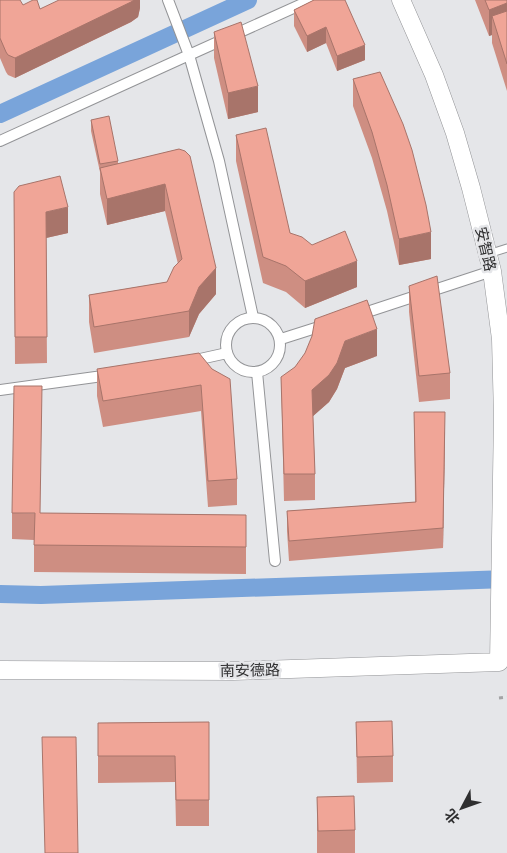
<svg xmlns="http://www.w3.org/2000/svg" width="507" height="853" font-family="Quicksand,'Noto Sans SC',sans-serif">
<rect width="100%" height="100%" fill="#e5e6e9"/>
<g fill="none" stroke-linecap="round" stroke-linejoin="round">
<g stroke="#79a4da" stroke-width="18">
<path d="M0,114L248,0"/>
<path d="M0,594L41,595L507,579"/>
</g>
<defs>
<path id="service" d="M488,254L507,248"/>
<g id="pedestrian">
<path d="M168,0L189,55L311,0"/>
<path d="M0,141L189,55L219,161L253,317"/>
<path d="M358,315L492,271"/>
<circle cx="253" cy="345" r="27"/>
<path d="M281,339L325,325"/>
<path d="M191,361L227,353"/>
<path d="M257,372L275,561"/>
<path d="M0,390L110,375"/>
</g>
<path id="tertiary" d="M0,670L233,671L499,662L503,416L501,339L492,271L471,188L455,133L434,75L401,0"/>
</defs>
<use href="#service" stroke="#939497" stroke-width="9"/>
<use href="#pedestrian" stroke="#939497" stroke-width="12"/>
<use href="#tertiary" stroke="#939497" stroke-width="19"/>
<path stroke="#a3a3a5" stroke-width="3" stroke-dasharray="4 4" stroke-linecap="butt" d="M499,698L507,697"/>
<use href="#service" stroke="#fff" stroke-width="7"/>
<use href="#pedestrian" stroke="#fff" stroke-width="10"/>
<use href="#tertiary" stroke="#fff" stroke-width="18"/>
</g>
<g fill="#ce8e82">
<path d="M0,0L40,9L140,0V8L138,17L131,22L15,78L8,75L6,72L0,58Z"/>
<path d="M314,0L365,60L337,71L326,43L307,52L294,26V10Z"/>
<path d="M475,0H507V91L492,43V35L489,36Z"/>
<path d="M214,32L258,112L228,119L214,58Z"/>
<path d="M353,79L431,259L399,265L387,211L372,158L353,106Z"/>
<path d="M91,120L118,161V164L179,149L216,294L199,314L189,337L94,353L89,322V295L167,282L178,264L165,211L107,225L100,194V172L91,131Z"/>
<path d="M236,135L290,233L357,287L305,308L286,292L263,283L236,161Z"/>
<path d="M14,192L68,233L46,238L47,363L15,364Z"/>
<path d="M409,286L450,373V399L419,402L409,312Z"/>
<path d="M377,356L345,368L337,389L329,402L313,416L315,474V500L284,501L281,377Z"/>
<path d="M97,369H212L237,479V505L208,507L201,411L103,427L97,396Z"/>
<path d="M414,412L445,432L443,548L289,561L287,531V511L415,502Z"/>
<path d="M12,513L246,515V574L34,572V540L12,539Z"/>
<path d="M209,722V826H176L175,782L98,783V723Z"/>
<path d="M356,722L393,756V782L357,783Z"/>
<path d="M317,797L355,830V853H317Z"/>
</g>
<g fill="#a8746a">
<path d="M134,0H140V8L138,17L131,22L15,78V58Z"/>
<path d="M507,3V30L492,16V35L489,36V10Z"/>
<path d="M326,27V43L307,52V36Z"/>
<path d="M365,45V60L337,71V56Z"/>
<path d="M258,86V112L228,119V93Z"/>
<path d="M165,184V211L107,225V199Z"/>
<path d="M68,207V233L46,238V212Z"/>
<path d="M431,232V259L399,265V239Z"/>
<path d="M357,261V287L305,308V281Z"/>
<path d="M216,268V294L199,314L189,337V311L199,287Z"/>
<path d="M377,329V356L345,368L337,389L329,402L312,417V390L345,341Z"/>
<path d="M445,412V432L443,548V528Z"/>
</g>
<g fill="#f0a597" stroke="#a8746a">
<path d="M0,0H20L23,5L33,0H37L40,9L59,0H134L131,2L15,58L8,55L6,52L0,38Z"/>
<path d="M314,0H345L365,45L337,56L326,27L307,36L294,10Z"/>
<path d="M485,0H507V3L489,10Z"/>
<path d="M507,11V64L492,16Z"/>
<path d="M241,22L258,86L228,93L214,32Z"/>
<path d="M380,72L403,124L412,150L426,205L431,232L399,239L387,185L372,132L353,79Z"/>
<path d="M109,116L118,161L100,164L91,120Z"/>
<path d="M266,128L290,233L302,237L312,245L345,231L357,261L305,281L286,266L263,257L236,135Z"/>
<path d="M179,149L185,151L190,156L216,268L199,287L189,311L94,327L89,295L167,282L174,267L182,259L165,184L107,199L100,168Z"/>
<path d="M60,176L68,207L46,212L47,337H15L14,192L19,186Z"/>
<path d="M437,276L450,373L419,376L409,286Z"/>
<path d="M367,300L377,329L345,341L337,363L329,375L312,390L315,474H284L281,377L295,367L305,353L312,336L315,319Z"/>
<path d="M199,353L212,369L230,379L237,479L208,481L201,385L103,401L97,369Z"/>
<path d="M14,386H42L40,513L246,515V547L34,545L35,513H12Z"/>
<path d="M414,412H445L443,528L289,541L287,511L416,502Z"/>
<path d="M392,721L393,756L357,757L356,722Z"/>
<path d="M209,722V800H176L175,756H98V723Z"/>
<path d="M42,737H76L78,853H45Z"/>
<path d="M354,796L355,830L318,831L317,797Z"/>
</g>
<g text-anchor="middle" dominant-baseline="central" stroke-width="5" stroke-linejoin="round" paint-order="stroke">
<g font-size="15" fill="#2f2f30" stroke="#e5e6e9">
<text transform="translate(486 249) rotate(77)">安智路</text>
<text transform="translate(250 670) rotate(-1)">南安德路</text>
</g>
</g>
<g transform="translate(462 808) rotate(229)" stroke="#e5e6e9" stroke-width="4" paint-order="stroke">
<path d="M0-4L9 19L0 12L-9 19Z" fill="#2f2f30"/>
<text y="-8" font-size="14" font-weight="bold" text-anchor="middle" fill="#2f2f30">北</text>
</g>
</svg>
